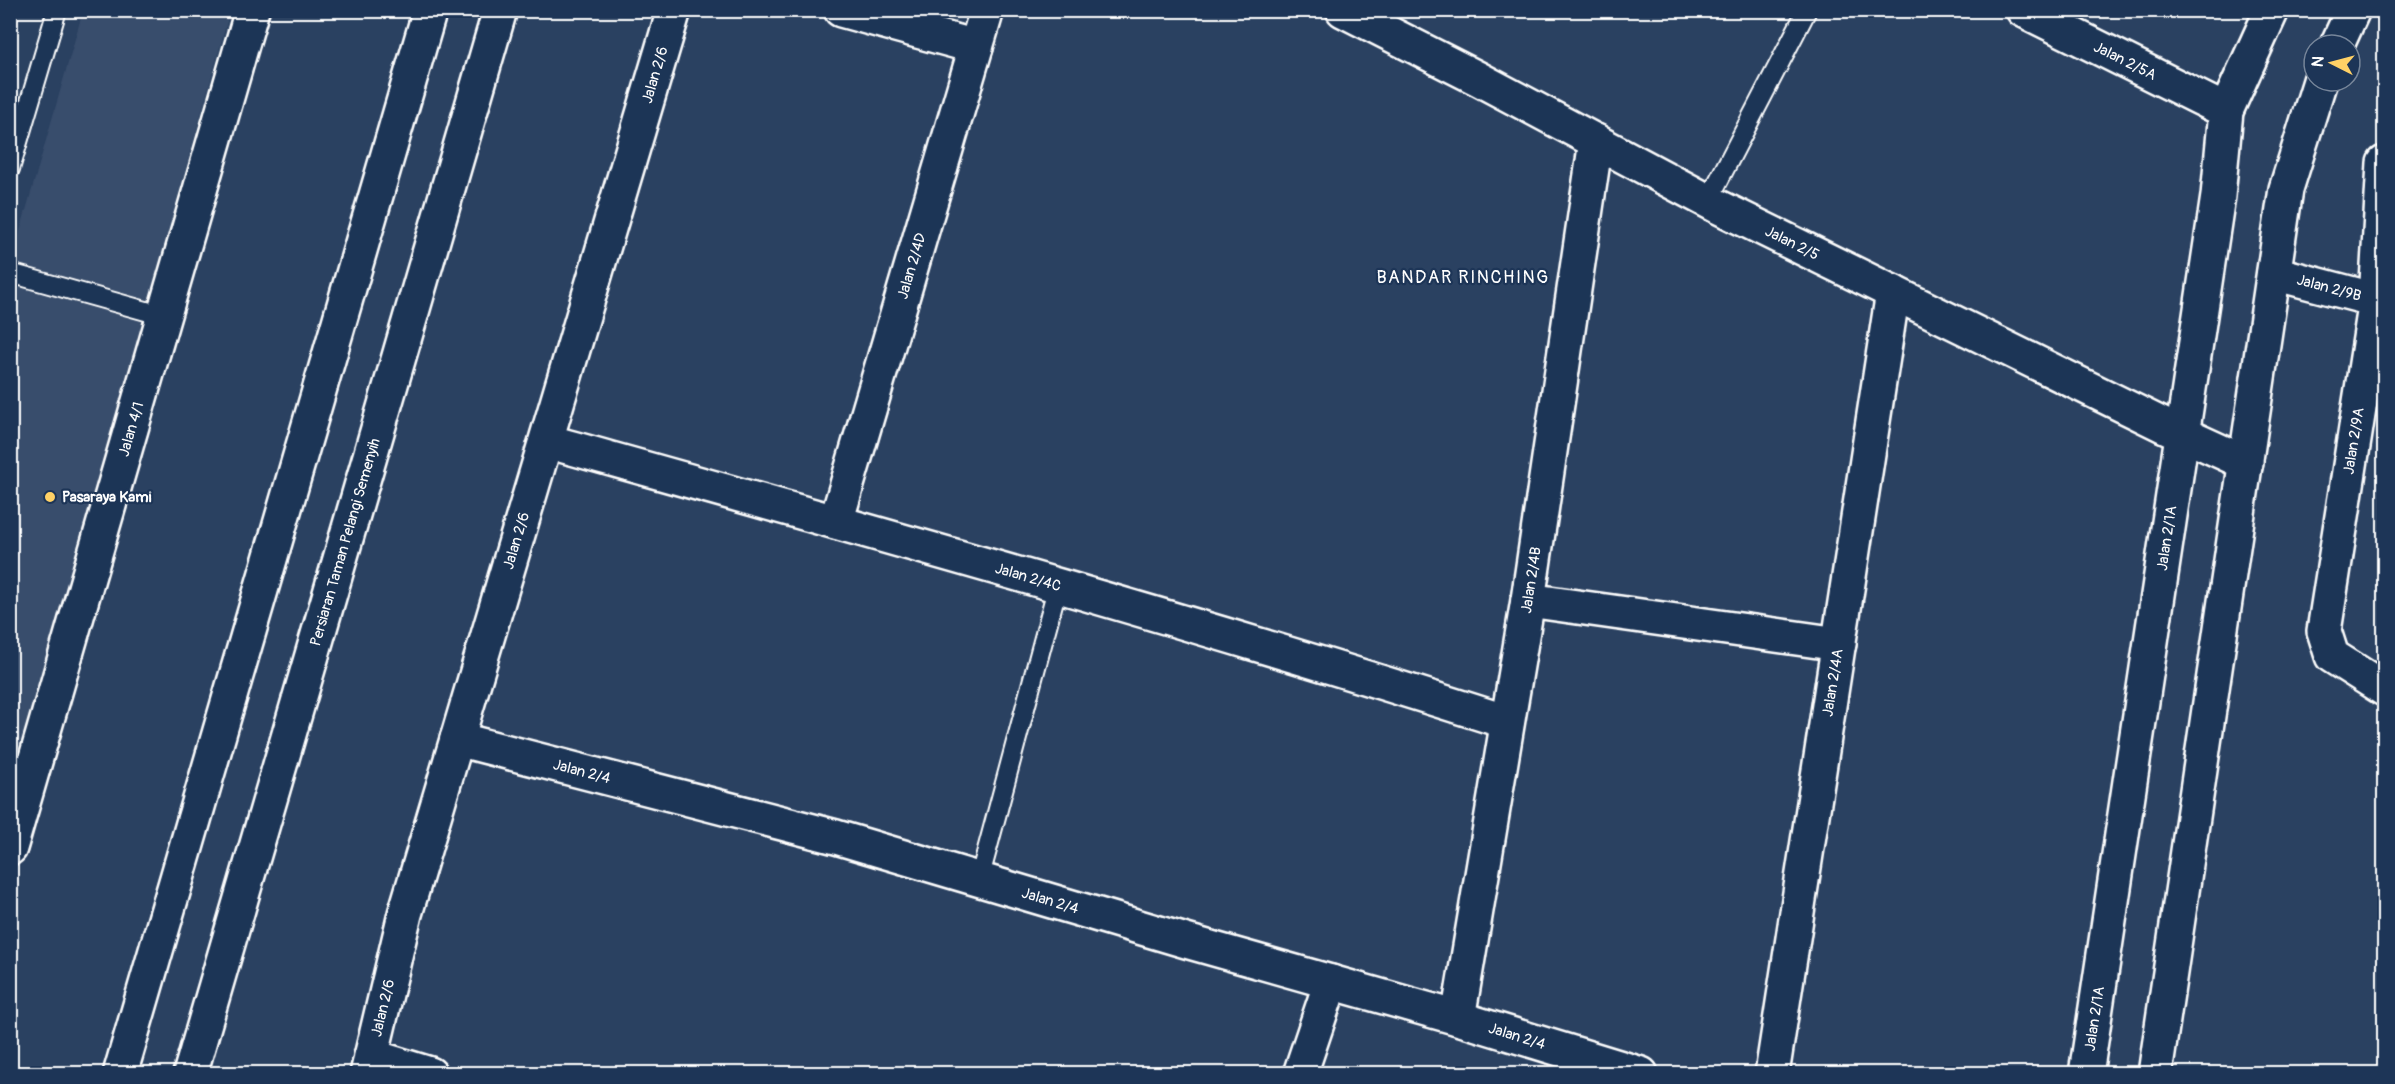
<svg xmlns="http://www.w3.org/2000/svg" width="2395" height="1084" font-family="Pangolin,sans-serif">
<rect width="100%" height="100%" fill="#2a4161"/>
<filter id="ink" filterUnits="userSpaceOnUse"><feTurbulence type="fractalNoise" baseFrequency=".0167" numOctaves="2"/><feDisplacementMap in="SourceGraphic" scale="12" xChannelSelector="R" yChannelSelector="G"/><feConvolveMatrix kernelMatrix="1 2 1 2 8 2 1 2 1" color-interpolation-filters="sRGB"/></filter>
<g filter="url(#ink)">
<path fill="#394e6c" d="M83,11H230L11,793V263Z"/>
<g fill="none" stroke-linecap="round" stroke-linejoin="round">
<defs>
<g id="lane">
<path d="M10,169L57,10"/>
<path d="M1708,201L1807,10"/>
<path d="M10,273L164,316"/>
<path d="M979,880L1058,585"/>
</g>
<g id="street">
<path d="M841,10L976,47"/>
<path id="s1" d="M1343,10L1479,79L1719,207L2163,425L2246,463"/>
<path id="s2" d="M2023,10L2226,111"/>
<path d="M2337,45L2353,10"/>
<path d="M2384,163L2376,300L2324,631L2332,656L2384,689"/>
<path id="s3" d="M2274,273L2376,300L2384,305"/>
<path id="s4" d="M547,441C868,531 1189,620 1507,722"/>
<path id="s5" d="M836,522L987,10"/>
<path d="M1528,600L1839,644"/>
<path id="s6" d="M457,739L836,837L1186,941L1458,1018L1641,1074"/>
<path id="s7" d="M10,848L252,10"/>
<path id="s8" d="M1458,1018L1528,600L1596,141"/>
<path d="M371,1056L430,1074"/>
<path id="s9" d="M367,1074L405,914L674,10"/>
<path d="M1300,1074L1331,982"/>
<path id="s10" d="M1772,1074L1893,292"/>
<path id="s11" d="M2086,1074L2218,196L2226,111L2272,10"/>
<path d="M2155,1074L2286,189L2320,81"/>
</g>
<g id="secondary">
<path d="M120,1074L430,10"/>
<path id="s12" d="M190,1074L500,10"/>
</g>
</defs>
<use href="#lane" stroke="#fff" stroke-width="22"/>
<use href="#street" stroke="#fff" stroke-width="38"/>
<use href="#secondary" stroke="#fff" stroke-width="38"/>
<use href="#lane" stroke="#1d3557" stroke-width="18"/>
<use href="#street" stroke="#1d3557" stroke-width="33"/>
<use href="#secondary" stroke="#1d3557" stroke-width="33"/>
</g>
</g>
<circle fill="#ffd166" stroke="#1d3557" stroke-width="2" cx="50" cy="497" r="6"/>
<g text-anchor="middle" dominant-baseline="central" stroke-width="4.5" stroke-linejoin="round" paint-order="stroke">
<g font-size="15" fill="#fff" stroke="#1d3557">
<text stroke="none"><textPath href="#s2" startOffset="114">Jalan 2/5A</textPath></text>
<text stroke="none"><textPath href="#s9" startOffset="1040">Jalan 2/6</textPath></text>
<text stroke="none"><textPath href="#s1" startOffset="506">Jalan 2/5</textPath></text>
<text stroke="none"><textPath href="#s5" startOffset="267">Jalan 2/4D</textPath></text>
<text stroke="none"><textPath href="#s3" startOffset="57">Jalan 2/9B</textPath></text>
<text stroke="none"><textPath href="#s7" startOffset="436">Jalan 4/1</textPath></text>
<text transform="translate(2354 441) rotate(-81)">Jalan 2/9A</text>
<text stroke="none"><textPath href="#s11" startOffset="542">Jalan 2/1A</textPath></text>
<text stroke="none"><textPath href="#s9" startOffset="554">Jalan 2/6</textPath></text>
<text stroke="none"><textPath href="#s12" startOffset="554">Persiaran Taman Pelangi Semenyih</textPath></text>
<text stroke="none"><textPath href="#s4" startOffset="500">Jalan 2/4C</textPath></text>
<text stroke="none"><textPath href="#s8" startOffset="444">Jalan 2/4B</textPath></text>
<text stroke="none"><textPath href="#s10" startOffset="396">Jalan 2/4A</textPath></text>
<text stroke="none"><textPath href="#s6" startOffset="129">Jalan 2/4</textPath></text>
<text stroke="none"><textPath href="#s6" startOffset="615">Jalan 2/4</textPath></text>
<text stroke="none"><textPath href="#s9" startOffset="68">Jalan 2/6</textPath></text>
<text stroke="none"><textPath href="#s11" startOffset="56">Jalan 2/1A</textPath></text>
<text stroke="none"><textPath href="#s6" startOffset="1101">Jalan 2/4</textPath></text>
</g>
<g font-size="15" font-weight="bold" fill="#fff" stroke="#1d3557" text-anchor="start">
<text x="62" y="497">Pasaraya Kami</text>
</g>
<g font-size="18" letter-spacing="1.5" fill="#fff" stroke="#1d3557">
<text x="1463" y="277">BANDAR RINCHING</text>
</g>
</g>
<rect width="2395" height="1084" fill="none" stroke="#1d3557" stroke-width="36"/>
<rect x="18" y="18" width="2359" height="1048" fill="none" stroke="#fff" stroke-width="2" filter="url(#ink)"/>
<g transform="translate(2332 63) rotate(276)"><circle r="28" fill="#1d3557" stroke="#77869a" stroke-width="1.5"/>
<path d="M0-4.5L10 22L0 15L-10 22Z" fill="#ffd166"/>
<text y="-9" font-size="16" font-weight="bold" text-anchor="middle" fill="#ffffff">N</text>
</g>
</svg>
